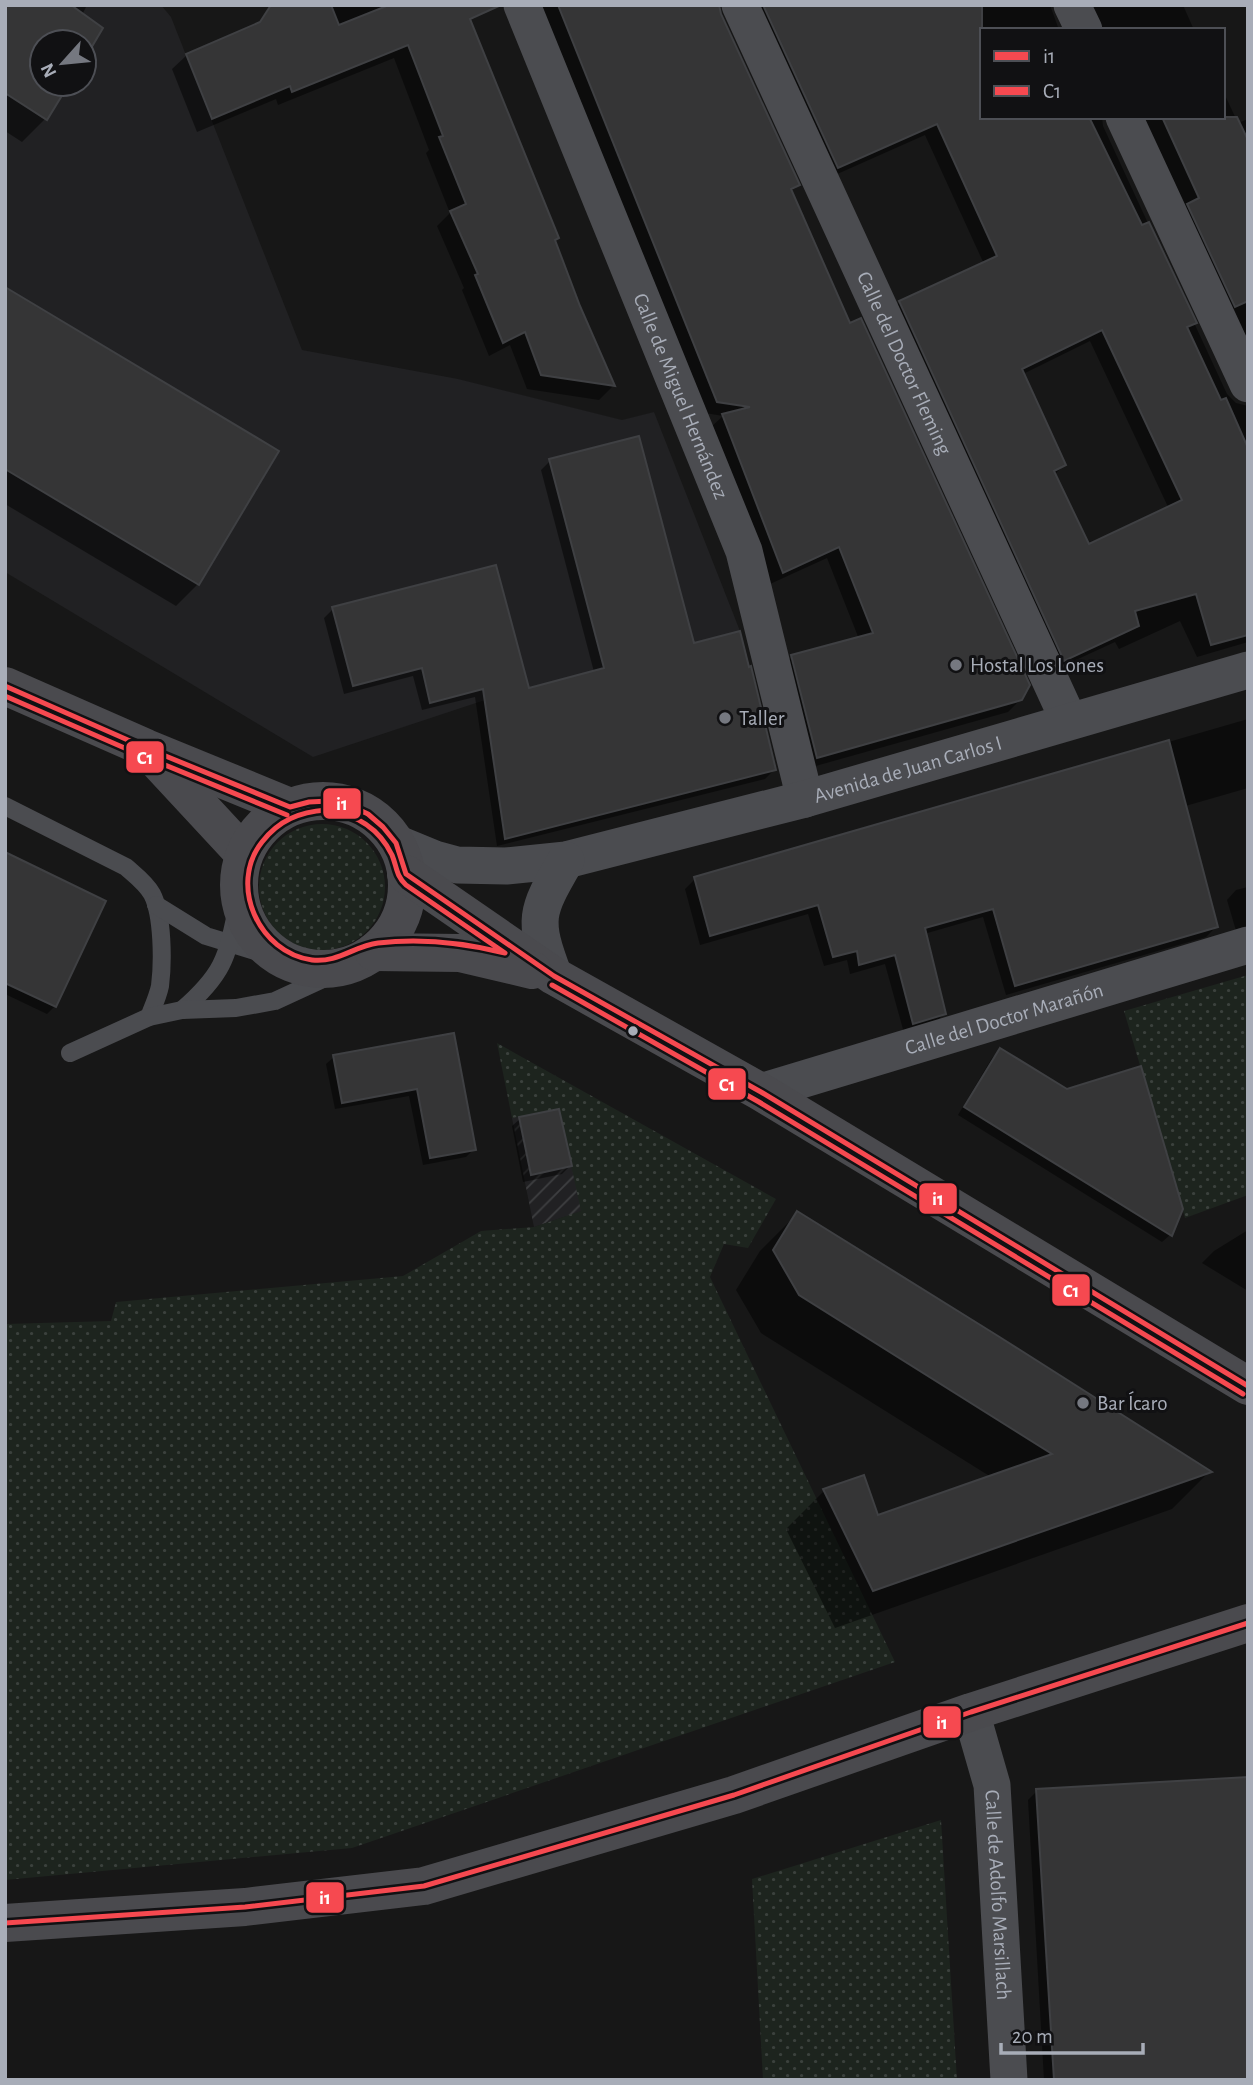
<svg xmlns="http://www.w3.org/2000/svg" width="1253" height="2085" font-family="'Alegreya Sans',sans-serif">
<defs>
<pattern id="industrial-furrows" width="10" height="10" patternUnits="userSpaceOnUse" patternTransform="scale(1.75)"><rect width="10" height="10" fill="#212123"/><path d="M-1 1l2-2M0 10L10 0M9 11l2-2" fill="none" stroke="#3e3f41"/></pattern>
<pattern id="grass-dots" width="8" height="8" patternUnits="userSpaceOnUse" patternTransform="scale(1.75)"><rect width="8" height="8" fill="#1d241e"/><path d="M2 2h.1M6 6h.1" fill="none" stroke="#3b413d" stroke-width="1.8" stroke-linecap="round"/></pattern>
</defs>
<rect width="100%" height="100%" fill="#171717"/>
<path fill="#212123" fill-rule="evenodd" d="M5,5H161L171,17L302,350L458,379L622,420L654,412L740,631L485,700L313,757L5,572ZM42,42H84V84H42Z"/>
<path fill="url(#industrial-furrows)" d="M559,1109L582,1211L534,1227L512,1118Z"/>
<g fill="url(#grass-dots)">
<circle cx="322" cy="887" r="63"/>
<path d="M1248,975V1195L1185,1218L1124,1011Z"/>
<path d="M497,1043L776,1199L748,1248L724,1244L710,1277L895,1662L352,1848L5,1880V1324L111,1321L116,1302L403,1276L481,1231L534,1227L581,1211L559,1109L512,1118Z"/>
<path d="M941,1820L957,2080H763L752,1879Z"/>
</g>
<g fill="#0007" fill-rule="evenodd">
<path d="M5,5H87L82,15L101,28L84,56V42H42V84H67L45,119L22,142L5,131Z"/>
<path d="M277,5H463L578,306L613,386L599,400L527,389L510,345L489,356L462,290L464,288L437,226L450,213L426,153L429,150L394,58L278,105L276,99L197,132L172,69L187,55L254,27Z"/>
<path d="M541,5H718L719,14L798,185L790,192L1021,699L1008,712L805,769L780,669L792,657L859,639L827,558L770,584L711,427L723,416L705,413Z"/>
<path d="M745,5H1050L1059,30H982V117H1102L1103,126L1227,394L1236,403L1248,406V642L1197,657L1180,621L1119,649L1115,642L1052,671L888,314L900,302L984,264L925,135L826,179ZM1090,341L1169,509L1088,546L1054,475L1064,465L1023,374Z"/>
<path d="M1077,5H1183L1194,30H1090Z"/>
<path d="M1223,91L1238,123L1248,119V371L1129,117H1223Z"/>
<path d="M5,290L198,584L176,606L5,504Z"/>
<path d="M550,461L693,645L774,770L765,779L497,846L475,697L422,710L413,676L344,694L324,618L333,609L527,690L594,672L541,470Z"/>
<path d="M1248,719V788L1182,807L1216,927L1206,937L1006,995L983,917L924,934L944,1014L934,1024L904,1033L885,964L850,974L847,960L824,966L808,914L700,945L685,889L695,879Z"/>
<path d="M5,854L55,1006L47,1014L5,994Z"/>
<path d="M1248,887V937L1237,934L1227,900L1236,890Z"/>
<path d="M453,1035L474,1149L466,1157L423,1165L409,1096L335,1109L326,1064L334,1057Z"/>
<path d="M1000,1050L1066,1091L1181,1209L1170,1235L1162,1242L958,1115L992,1058Z"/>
<path d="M520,1119L570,1166L562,1174L523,1182L512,1126Z"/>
<path d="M798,1213L1209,1472L1172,1509L835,1628L786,1529L824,1491L877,1517L991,1477L761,1333L736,1290L760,1251Z"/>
<path d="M1248,1230V1291L1202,1263L1214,1251Z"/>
<path d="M1037,1791L1248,2080H1044L1028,1800Z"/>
</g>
<g fill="#353536" stroke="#3f4043" stroke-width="2" fill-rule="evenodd">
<path d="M5,5H71L103,28L84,60V42H42V84H69L47,120L5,93Z"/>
<path d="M271,5H331L339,25L389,5H501L470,19L559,238L555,240L580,306L615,386L541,375L525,332L503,343L475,275L478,274L450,211L466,204L439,137L443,136L408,45L292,92L290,86L212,119L186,54L260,22Z"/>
<path d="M558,5H719L721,14L800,185L791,189L850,323L861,318L1030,685L1022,700L817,758L791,655L873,633L839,547L783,573L722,414L750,407L717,402Z"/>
<path d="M763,5H982V117H1089L1142,225L1149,222L1197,323L1187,327L1221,400L1226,398L1248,448V635L1211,645L1196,594L1135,611L1139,626L1064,661L899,301L997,256L937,124L838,168ZM1102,330L1182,500L1089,544L1054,471L1066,465L1022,369Z"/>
<path d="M1162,117H1237L1248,140V301L1235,307L1187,204L1199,198Z"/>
<path d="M5,287L279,451L199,585L5,469Z"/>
<path d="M639,436L694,643L740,631L749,667L751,666L776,770L505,839L483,689L430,703L422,668L353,686L332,607L496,565L529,688L604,668L549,459Z"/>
<path d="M1169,740L1218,927L1015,986L993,909L925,928L946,1014L913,1024L895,955L859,965L857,951L833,957L818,905L710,936L694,877Z"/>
<path d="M5,852L106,901L56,1007L5,983Z"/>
<path d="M454,1033L476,1150L430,1158L417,1089L342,1103L333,1055Z"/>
<path d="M1000,1048L1067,1089L1141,1066L1183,1209L1172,1236L964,1107Z"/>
<path d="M559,1109L572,1166L531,1175L519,1117Z"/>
<path d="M797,1211L998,1336L1212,1472L873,1591L823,1489L864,1475L878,1515L1052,1454L799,1295L773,1250Z"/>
<path d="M1248,1777V2080H1054L1036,1789Z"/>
</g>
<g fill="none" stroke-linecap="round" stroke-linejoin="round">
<g stroke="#4b4c50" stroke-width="18">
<path d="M5,806L126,867C135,875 146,883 152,894C163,915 163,963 160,986C158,996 153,1007 149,1017"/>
<path d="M156,905L206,936L278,958"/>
<path d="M182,1010C227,971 227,955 239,900"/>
<path d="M70,1053L149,1017L182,1010L236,1008L275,1001L353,965"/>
</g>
<g stroke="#4b4c50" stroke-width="37">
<path id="s1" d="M522,5L744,551L805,799"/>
<path id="s2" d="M740,5L1069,721"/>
<path d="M1072,5L1084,30"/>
<path d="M1124,117L1248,384"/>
<path id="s3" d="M396,843L435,859L457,865L506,866L566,860L805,799L1248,670"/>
<path d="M554,976C532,918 536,912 566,860"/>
<path id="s4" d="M761,1092L1248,945"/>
<path id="s5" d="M971,1712L992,1785L1009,2080"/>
</g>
<g stroke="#4a4a4e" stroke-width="38">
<path d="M5,686L146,748L290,807"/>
<path d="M154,757L244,854"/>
<circle cx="323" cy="885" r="84"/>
<path d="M406,874L554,976L761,1092L1248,1386"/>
<path d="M374,952L460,953L532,970"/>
<path d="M5,1923L245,1907L424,1886L734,1795L971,1712L1248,1623"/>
</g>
<defs>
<g id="bus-1">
<path d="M5,686L146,748L290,807L309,802L329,801L349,805L368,814L383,827L396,843L406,874L554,976L761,1092L1248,1386"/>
<path d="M5,1923L245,1907L424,1886L734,1795L971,1712L1248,1623"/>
</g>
<g id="bus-2">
<path d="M5,696L143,756L287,815"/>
<path d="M326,810C355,814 379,828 392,855C397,867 396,876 406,885L505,953C465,943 420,938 378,943C354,946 338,963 312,960C259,953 228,885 262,842C279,820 300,812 326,810Z"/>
<path d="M552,985L759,1102L1243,1394"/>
</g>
</defs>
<use href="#bus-1" stroke="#111113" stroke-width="10"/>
<use href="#bus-2" stroke="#111113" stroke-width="10"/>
<use href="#bus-1" stroke="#f64950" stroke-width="5"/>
<use href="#bus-2" stroke="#f64950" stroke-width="5"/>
</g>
<g fill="#757880" stroke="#111113" stroke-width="2.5">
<circle cx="956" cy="665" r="7"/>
<circle cx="725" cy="718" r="7"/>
<circle cx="1083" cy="1403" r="7"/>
</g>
<circle fill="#a8adb8" stroke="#111113" stroke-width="2.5" cx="633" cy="1031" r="6"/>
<g text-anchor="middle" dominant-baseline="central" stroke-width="6" stroke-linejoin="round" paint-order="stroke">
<g font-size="21" fill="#a8adb8" stroke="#111113">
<text stroke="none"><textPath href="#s2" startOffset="394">Calle del Doctor Fleming</textPath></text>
<text stroke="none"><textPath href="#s1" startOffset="422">Calle de Miguel Hernández</textPath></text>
<text stroke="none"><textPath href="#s3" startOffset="528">Avenida de Juan Carlos I</textPath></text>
<text stroke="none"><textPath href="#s4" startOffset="254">Calle del Doctor Marañón</textPath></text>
<text stroke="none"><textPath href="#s5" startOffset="186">Calle de Adolfo Marsillach</textPath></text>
</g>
<g font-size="21" fill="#a8adb8" stroke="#111113" text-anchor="start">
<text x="970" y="665">Hostal Los Lones</text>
<text x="739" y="718">Taller</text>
<text x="1097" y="1403">Bar Ícaro</text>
</g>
</g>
<g stroke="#111113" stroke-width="2.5">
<rect x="125" y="740" width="40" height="34" rx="7" fill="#f64950"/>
<rect x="322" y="787" width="40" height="33" rx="7" fill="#f64950"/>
<rect x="707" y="1067" width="40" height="34" rx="7" fill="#f64950"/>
<rect x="918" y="1182" width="40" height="33" rx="7" fill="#f64950"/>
<rect x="1051" y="1273" width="40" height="34" rx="7" fill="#f64950"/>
<rect x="922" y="1705" width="40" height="34" rx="7" fill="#f64950"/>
<rect x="305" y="1881" width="40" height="33" rx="7" fill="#f64950"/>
</g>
<g font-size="19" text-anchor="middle" font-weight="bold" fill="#fff">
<text x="145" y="764">C1</text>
<text x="342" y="810">i1</text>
<text x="727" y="1091">C1</text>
<text x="938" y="1205">i1</text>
<text x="1071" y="1297">C1</text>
<text x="942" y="1729">i1</text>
<text x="325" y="1904">i1</text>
</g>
<rect width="1253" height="2085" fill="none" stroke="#a8adb8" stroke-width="14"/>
<rect x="980" y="28" width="245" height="91" fill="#111113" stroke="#4d4f55" stroke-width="2"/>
<rect x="994" y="51" width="35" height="10" fill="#f64950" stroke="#4d4f55" stroke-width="2"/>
<text x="1043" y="63" font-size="21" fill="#a8adb8">i1</text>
<rect x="994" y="86" width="35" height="10" fill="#f64950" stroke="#4d4f55" stroke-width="2"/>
<text x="1043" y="98" font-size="21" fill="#a8adb8">C1</text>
<g transform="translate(63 63) rotate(243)"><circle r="33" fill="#111113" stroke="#4d4f55" stroke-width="2"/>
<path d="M0-5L12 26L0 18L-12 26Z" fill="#757880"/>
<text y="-10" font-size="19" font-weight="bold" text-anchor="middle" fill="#a8adb8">N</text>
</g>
<path d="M1001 2043v10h142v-10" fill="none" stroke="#a8adb8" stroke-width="3.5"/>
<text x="1012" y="2043" font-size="21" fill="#a8adb8" stroke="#111113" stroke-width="5" paint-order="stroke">20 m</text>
</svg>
